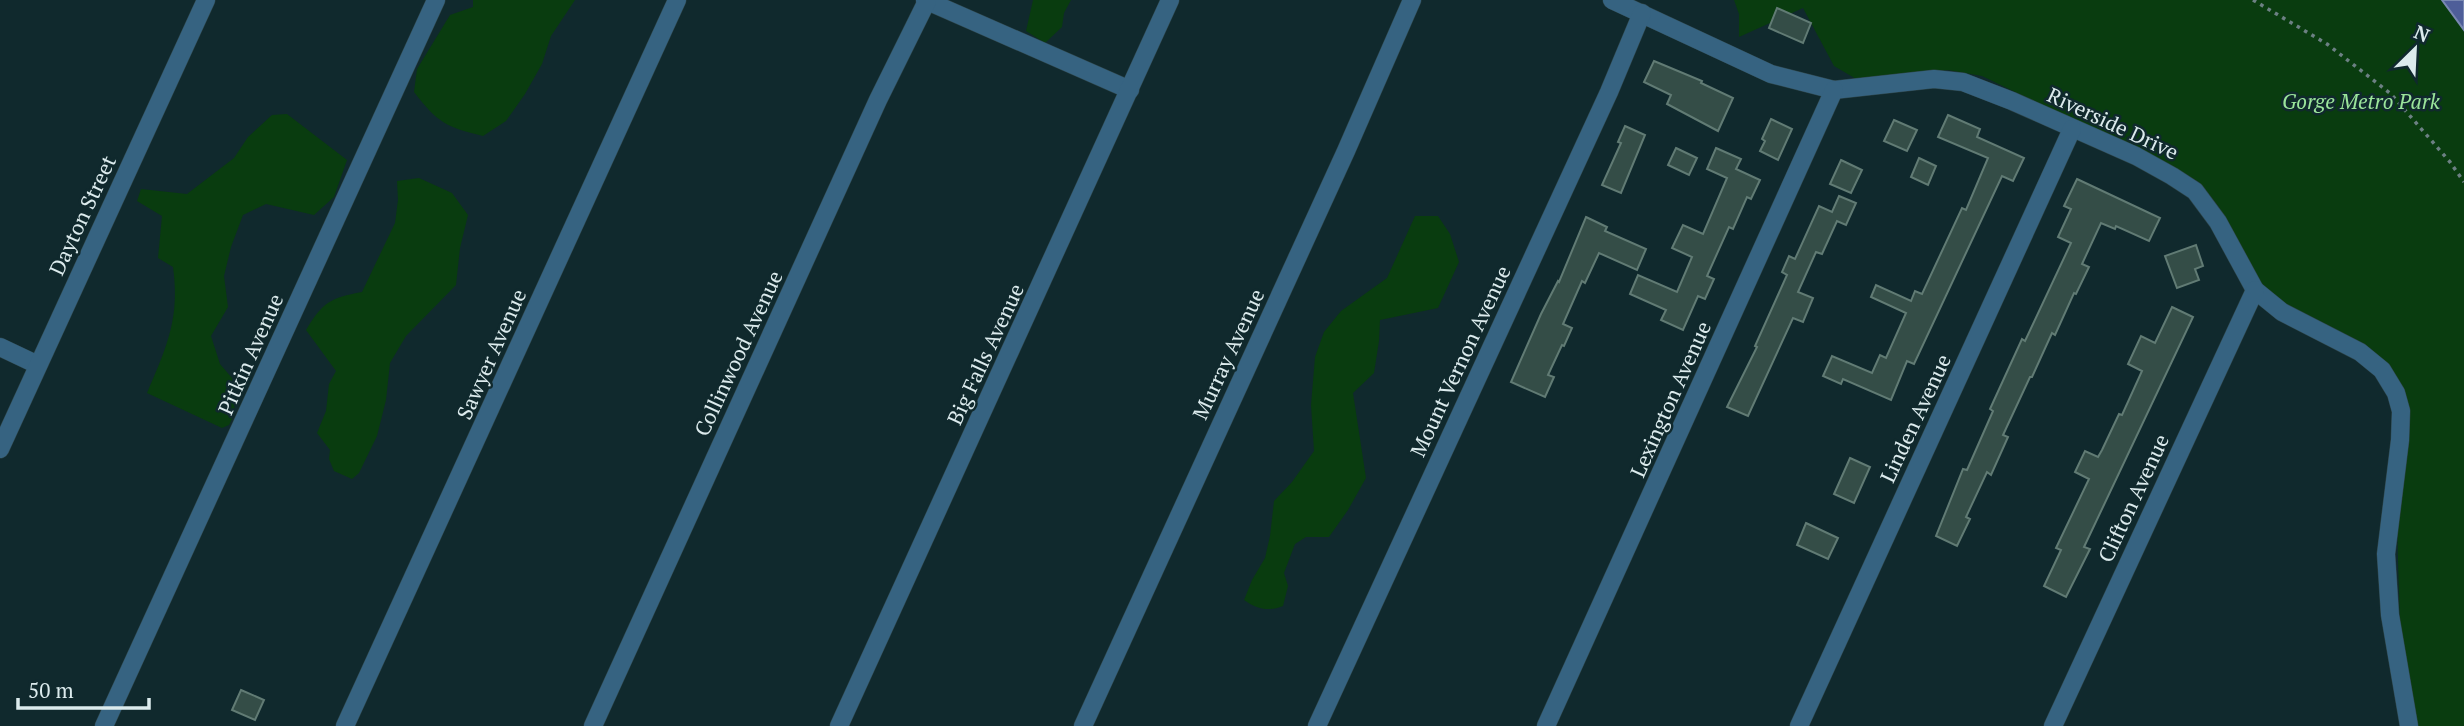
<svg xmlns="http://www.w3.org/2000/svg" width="2464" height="726" font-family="'PT Serif',serif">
<rect width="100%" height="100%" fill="#10292d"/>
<g fill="#093c0f">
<path d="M473,0H575L551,36L542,64L525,94L506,121L483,136C446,127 438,123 414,92L417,69L450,15L473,7Z"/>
<path d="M1033,0H1071L1064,13L1062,27L1045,43L1026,31Z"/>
<path d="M1734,0H2464V726H2416L2401,656L2398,561L2397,503L2407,421L2375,354L2296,312L2269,292L2249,269L2219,207L2199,182L2170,166L1982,76L1948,70L1858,80L1834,66L1803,8L1739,37V14Z"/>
<path d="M287,114L347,160L334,197L314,215L266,204L243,215L231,247L224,276L228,307L211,336L220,364L232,378L235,413L229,425L222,428L147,393C167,346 180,318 173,267L158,258L162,216L137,201L141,189L187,194L234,158L248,137L272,115Z"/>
<path d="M419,178L452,193L468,215L460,248L456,285L406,336L390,363L386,400L377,436L359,473L352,479L334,471L329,459L330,450L317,433L326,411L329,384L336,371L306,330C323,302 330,298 362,292L395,223L398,200L397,181Z"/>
<path d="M1415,216H1438L1450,234L1459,262L1438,308L1380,320L1379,341L1374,373L1353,393L1366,478L1348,510L1329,537H1306L1295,544L1284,573L1288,586L1283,606C1268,612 1257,609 1244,600L1252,580L1265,558L1270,536L1274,501L1292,482L1314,451L1311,405L1315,357L1324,332L1341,311L1387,278Z"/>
</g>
<path fill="#4e5e99" stroke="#7988b2" stroke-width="2" d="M2442,0H2464V30Z"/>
<g fill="#344d47" stroke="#617b74" stroke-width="2">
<path d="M1777,8L1811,23L1803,43L1769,28Z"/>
<path d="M1654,61L1702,81L1701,83L1733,98L1718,131L1667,104L1671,95L1644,82Z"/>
<path d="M1948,115L1980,129L1977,137L2024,158L2013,181L2002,176L1914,364L1907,361L1891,400L1843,379L1841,384L1823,376L1832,356L1872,373L1880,355L1886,358L1906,313L1871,297L1876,285L1911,301L1915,291L1922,294L1962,208L1966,210L1988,158L1938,137Z"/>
<path d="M1771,119L1792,129L1778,160L1760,151L1765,141L1762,139Z"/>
<path d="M1894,120L1917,130L1907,151L1884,141Z"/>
<path d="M1625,126L1645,135L1621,193L1602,185L1621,143L1618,142Z"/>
<path d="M1676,148L1697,158L1689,175L1668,165Z"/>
<path d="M1716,148L1741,159L1736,169L1760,180L1751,199L1747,197L1733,229L1729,227L1707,276L1714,279L1705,299L1698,296L1683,330L1661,320L1666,310L1630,294L1638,275L1677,292L1692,257L1672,248L1683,225L1703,234L1727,178L1707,169Z"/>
<path d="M1919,158L1936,166L1928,185L1911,177Z"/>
<path d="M1841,160L1862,170L1851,193L1830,184Z"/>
<path d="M2077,179L2160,218L2149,241L2116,226L2115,229L2101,223L2082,264L2089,267L2076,294L2074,293L2055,335L2052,333L2032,377H2030L2003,435L2008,437L1991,475L1987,472L1966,517L1970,519L1957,546L1936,536L1963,469L1967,470L1993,411L1990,409L2022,339L2025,341L2071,243L2058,237L2071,209L2064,206Z"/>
<path d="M1839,196L1856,203L1846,225L1837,221L1822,254L1816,252L1798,292L1813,298L1803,322L1793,318L1748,416L1727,407L1757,347L1755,346L1787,275L1782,272L1789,256L1795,259L1819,206L1832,212Z"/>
<path d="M1586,217L1607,227L1605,231L1646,249L1637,270L1599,253L1585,283L1582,281L1563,324L1572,328L1564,346L1562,345L1548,375L1554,377L1545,397L1511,382L1541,314L1558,281L1559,282Z"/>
<path d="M2196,245L2203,266L2195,269L2199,280L2177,288L2165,256Z"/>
<path d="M2172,307L2193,317L2084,547L2090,549L2066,597L2044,586L2061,550L2056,548L2089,479L2075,472L2085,451L2098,457L2102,450L2119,414L2122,415L2142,371L2128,364L2141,336L2155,343Z"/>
<path d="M1850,458L1870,467L1854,503L1834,494Z"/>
<path d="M1806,523L1838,538L1828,559L1797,545Z"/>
<path d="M241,690L264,700L255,720L232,710Z"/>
</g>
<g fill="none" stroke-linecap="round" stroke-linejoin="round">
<defs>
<g id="street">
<path d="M925,0L1130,90"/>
<path d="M1612,0L1771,74L1834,90L1934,79L1963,82L2012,101L2136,156L2172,176L2195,191L2218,222L2255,290L2282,312L2360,352L2382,370L2396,393L2401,411L2400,440L2386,554L2390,615L2409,726"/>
<path d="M0,347L38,365"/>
<path d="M0,449L206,0"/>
<path d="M104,726L436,0"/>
<path d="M345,726L677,0"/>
<path d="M593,726L878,100L927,1"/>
<path d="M839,726L1170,0"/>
<path d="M1083,726L1346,151L1412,0"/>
<path d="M1317,726L1609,92L1642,13"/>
<path d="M1546,726L1834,90"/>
<path d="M1799,726L2072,129"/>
<path d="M2053,726L2255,290"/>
</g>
</defs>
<use href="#street" stroke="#2d4448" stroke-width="19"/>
<path stroke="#6c8083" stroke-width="3.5" stroke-dasharray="3.5 5" stroke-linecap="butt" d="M2253,0L2327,44L2391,94L2450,162L2464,182"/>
<use href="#street" stroke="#366381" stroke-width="18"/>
</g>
<g text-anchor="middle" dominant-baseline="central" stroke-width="5" stroke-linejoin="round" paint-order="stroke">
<g font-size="21" font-style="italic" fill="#9be59b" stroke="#10292d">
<text x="2361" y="101">Gorge Metro Park</text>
</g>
<g font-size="21" fill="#dcebed" stroke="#10292d">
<text transform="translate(2113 123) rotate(25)">Riverside Drive</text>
<text transform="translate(82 215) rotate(-65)">Dayton Street</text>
<text transform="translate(738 353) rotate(-65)">Collinwood Avenue</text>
<text transform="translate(250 354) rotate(-66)">Pitkin Avenue</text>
<text transform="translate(491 354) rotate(-66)">Sawyer Avenue</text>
<text transform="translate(985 354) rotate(-65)">Big Falls Avenue</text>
<text transform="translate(1228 354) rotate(-65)">Murray Avenue</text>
<text transform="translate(1460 361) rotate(-65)">Mount Vernon Avenue</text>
<text transform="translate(1670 399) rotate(-66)">Lexington Avenue</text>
<text transform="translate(1915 418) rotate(-65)">Linden Avenue</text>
<text transform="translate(2133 498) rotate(-65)">Clifton Avenue</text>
</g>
</g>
<g transform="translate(2415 49) rotate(24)" stroke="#10292d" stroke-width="5" paint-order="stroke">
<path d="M0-5L12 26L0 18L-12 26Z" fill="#dcebed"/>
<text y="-10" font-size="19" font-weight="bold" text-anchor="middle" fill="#dcebed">N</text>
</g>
<path d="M18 698v10h131v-10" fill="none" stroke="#dcebed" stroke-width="3.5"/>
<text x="28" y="698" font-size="21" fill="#dcebed" stroke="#10292d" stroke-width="5" paint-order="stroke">50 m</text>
</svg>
